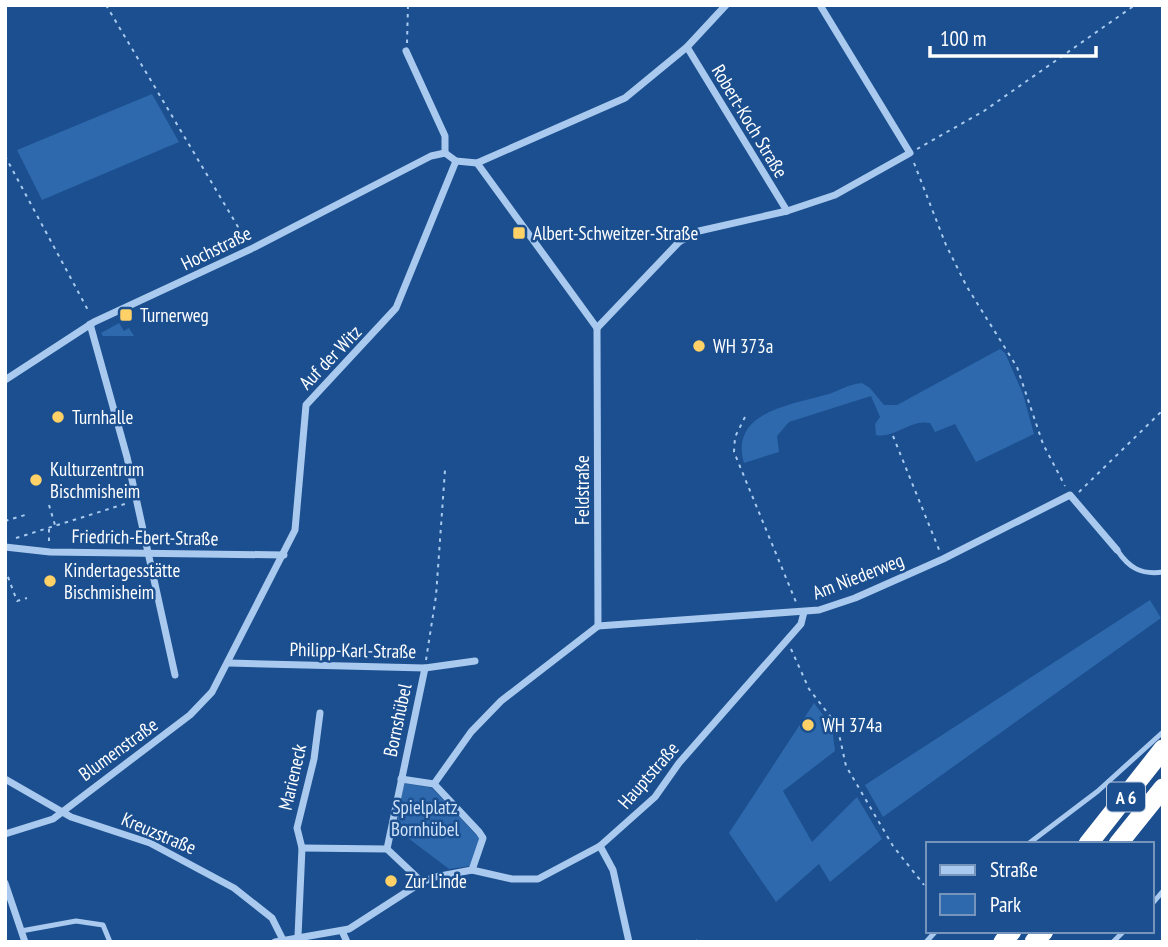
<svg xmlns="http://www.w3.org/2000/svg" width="1168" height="947" font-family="'PT Sans Narrow',sans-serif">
<rect width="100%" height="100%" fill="#1b4f8f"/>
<g fill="#2e69ad">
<path d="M152,94L179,142L42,200L17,150Z"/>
<path d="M119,323L124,331L129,328L134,336H103L101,333Z"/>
<path d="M1000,349L1005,353L1023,394L1034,434L976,462L955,424L935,432L930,423C910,419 894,439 876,435L875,424L880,417L871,396L789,422L777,436L779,452L744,463C729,412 791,405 825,395C838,392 847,384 862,383L870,388L884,405H897Z"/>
<path d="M1150,600L1161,618L883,817L865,785Z"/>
<path d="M814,703L832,727L835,751L783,791L812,842L857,797L882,839L830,882L819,864L776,902L729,833Z"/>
<path d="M404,783L432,788L480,839L470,866L449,869L396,829Z"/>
</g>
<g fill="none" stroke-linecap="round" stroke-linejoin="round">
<g stroke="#a9c9ee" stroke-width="2" stroke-dasharray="3.5 5" stroke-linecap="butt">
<path d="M106,5L247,242"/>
<path d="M407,43L408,5"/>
<path d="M917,149L984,111L1135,5"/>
<path d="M5,156L89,312"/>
<path d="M914,163L946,245L967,287L1017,367L1043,444L1065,486"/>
<path d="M745,417L735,437L734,452L796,602"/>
<path d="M893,436L940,552"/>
<path d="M1079,492L1163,410"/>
<path d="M49,505L55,525"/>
<path d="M5,521L25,515"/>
<path d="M49,529V544"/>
<path d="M16,538L128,503"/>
<path d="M5,569L17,601L27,598"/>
<path d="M791,649L809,689L837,725L846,766L893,846L924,885"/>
<path d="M426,660L436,596L445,470"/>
<path d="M696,942L697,940"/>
</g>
<g stroke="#a9c9ee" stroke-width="5">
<path d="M1117,550C1129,568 1141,575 1163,572"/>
<path d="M1028,844L1098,791L1163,732"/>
<path d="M1152,904L1163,891"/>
<path d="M21,931L76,921L103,925L110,942"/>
<path d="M926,942L936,931"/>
<path d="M1113,942L1124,931"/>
</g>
<g stroke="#a9c9ee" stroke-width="7">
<path d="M687,47L787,211"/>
<path d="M406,51L445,136V153"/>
<path d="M477,163L597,328L598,626"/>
<path d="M90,324L127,457L175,675"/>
<path d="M597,328L679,242L699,231L787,211L835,195L910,153L820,5"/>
<path d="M5,380L94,322L251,249L431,156L445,153L456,161L477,163L625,98L687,47L726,5"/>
<path d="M5,547L50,552L284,555"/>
<path d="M598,626L819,610L855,598L943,559L1070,495L1117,550"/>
<path d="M229,663L425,668L475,661"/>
<path d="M5,779L71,817L150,843L234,888L272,918L283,940"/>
<path d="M401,779L434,784L479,832L483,838L472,870"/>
<path d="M434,784L471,732L501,701L598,626"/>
<path d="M5,834L53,819L190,715L212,692L295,530L306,405L396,308L456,161"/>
<path d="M600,846L613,870L629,942"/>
<path d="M302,848L387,849L422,882"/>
<path d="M387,849L425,668"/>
<path d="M5,883L25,942"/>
<path d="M342,931L347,942"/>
<path d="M298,936L302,848L297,828L314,759L320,713"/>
<path d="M275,942L349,929L422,882L435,877L472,870L512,879H538L600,846L655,797L679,763L801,624L804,612"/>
</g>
<g stroke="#fff" stroke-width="19">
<path d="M1088,844L1163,749"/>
<path d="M1118,844L1163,788"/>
<path d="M1003,942L1012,931"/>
<path d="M1034,942L1044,931"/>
</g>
</g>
<g fill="#ffd166" stroke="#1b4f8f" stroke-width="2.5">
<rect x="512" y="226" width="14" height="14" rx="3.5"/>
<rect x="119" y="308" width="14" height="14" rx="3.5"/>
<circle cx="699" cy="346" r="7"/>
<circle cx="58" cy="417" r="7"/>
<circle cx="36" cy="480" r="7"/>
<circle cx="50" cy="581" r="7"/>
<circle cx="808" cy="725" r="7"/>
<circle cx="391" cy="881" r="7"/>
</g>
<g text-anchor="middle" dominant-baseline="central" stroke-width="5" stroke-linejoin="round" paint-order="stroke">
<rect fill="#1b4f8f" stroke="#bbcadd" stroke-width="2" x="1107" y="782.5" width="38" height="29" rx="5"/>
<g font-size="18" font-weight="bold" fill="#fff">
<text x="1126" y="797">A 6</text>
</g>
<g font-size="19" fill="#fff" stroke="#1b4f8f">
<text transform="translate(750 121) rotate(59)">Robert-Koch Straße</text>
<text transform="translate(216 248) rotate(-26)">Hochstraße</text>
<text transform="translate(330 357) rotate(-46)">Auf der Witz</text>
<text transform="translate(582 490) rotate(-90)">Feldstraße</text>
<text transform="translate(145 537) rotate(1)">Friedrich-Ebert-Straße</text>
<text transform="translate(858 576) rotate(-21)">Am Niederweg</text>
<text transform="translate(353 650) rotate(1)">Philipp-Karl-Straße</text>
<text transform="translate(397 720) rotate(-78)">Bornshübel</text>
<text transform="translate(118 749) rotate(-36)">Blumenstraße</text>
<text transform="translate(648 775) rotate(-49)">Hauptstraße</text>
<text transform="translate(292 777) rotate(-77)">Marieneck</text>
<text transform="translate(159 833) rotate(23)">Kreuzstraße</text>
</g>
<g font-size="19" fill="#fff" stroke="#1b4f8f" text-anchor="start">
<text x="533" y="233">Albert-Schweitzer-Straße</text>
<text x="140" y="315">Turnerweg</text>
<text x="713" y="346">WH 373a</text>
<text x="72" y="417">Turnhalle</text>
<text x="50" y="469">Kulturzentrum<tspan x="50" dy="22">Bischmisheim</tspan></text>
<text x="64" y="570">Kindertagesstätte<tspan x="64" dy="22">Bischmisheim</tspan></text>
<text x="822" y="725">WH 374a</text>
<text x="405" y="881">Zur Linde</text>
</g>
<g font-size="19" fill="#cfe3fa" stroke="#1b4f8f">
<text x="425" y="807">Spielplatz<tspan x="425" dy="22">Bornhübel</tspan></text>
</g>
</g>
<rect width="1168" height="947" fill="none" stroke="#ffffff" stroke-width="14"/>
<rect x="926" y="842" width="228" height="91" fill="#1b4f8f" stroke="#7695bc" stroke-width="2"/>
<rect x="940" y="865" width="35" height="10" fill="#a9c9ee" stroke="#7695bc" stroke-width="2"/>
<text x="990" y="877" font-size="21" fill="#ffffff">Straße</text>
<rect x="940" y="894" width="35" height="21" fill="#2e69ad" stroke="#7695bc" stroke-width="2"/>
<text x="990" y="912" font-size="21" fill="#ffffff">Park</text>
<path d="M930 46v10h166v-10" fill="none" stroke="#ffffff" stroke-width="3.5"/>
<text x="940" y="46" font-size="21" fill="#ffffff" stroke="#1b4f8f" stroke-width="5" paint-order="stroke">100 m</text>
</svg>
